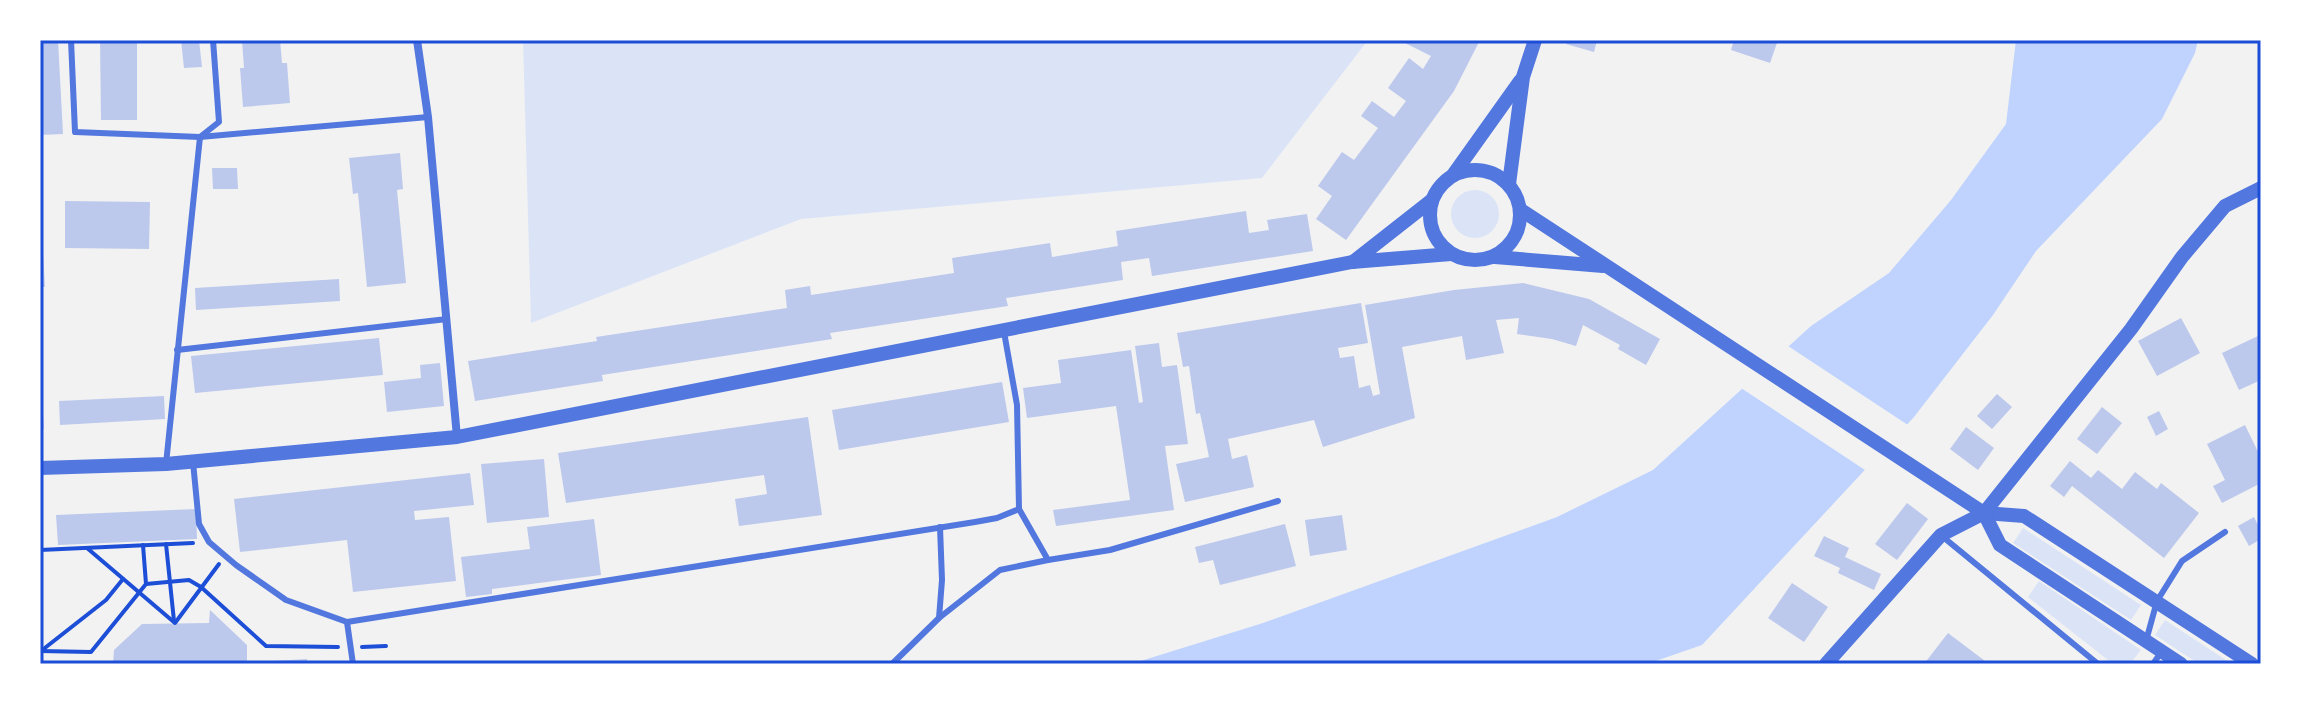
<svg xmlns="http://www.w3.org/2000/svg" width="2301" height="704" font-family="'PT Sans',sans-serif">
<rect width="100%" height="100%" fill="#f2f2f2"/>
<g fill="#dbe4f7">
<path d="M523,40H1368L1262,178L801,219L531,323Z"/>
<circle cx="1475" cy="214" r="24"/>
<path d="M2023,528L2141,605L2131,620L2013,543Z"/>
<path d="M2039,581L2141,650L2130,664H2113L2028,597Z"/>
<path d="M2165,620L2232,664H2199L2155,635Z"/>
</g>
<path fill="#bfd3fe" d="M2016,40H2198L2195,53L2162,119L2036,251L1993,315L1914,417L1702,645L1647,664H1131L1263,623L1557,517L1653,470L1811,326L1889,273L1951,200L2006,124Z"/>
<path fill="#f2f2f2" d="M1785,344L1911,427L1868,472L1738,386Z"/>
<g fill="#bdc9ec">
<path d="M40,40H58L63,134L40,135Z"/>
<path d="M100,40H137V120H101Z"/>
<path d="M181,40H199L202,67L184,68Z"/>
<path d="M242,40H280L282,63H287L290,103L243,107L240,68H244Z"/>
<path d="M1407,40H1446L1451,43L1453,40H1480L1454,91L1346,240L1316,219L1332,196L1318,186L1342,152L1354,160L1378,128L1361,116L1372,101L1394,117L1406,101L1388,88L1409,58L1423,69L1431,56L1405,43Z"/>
<path d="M1567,40H1597L1594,52L1566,44Z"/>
<path d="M1734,40H1778L1770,63L1731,50Z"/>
<path d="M400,153L403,189L397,190L406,283L367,287L358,193L353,194L349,158Z"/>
<path d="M212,168H237L238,189H213Z"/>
<path d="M65,201L150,202L149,249L65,248Z"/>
<path d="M1246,211L1249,233L1269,230L1267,220L1307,214L1313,251L1152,276L1149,258L1121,262L1123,280L1006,298L1008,306L830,333L832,339L602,375L603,381L475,401L468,361L597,341L596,337L787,308L785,290L810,286L811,295L954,273L952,258L1050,243L1052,257L1118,246L1116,231Z"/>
<path d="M40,234H42L45,287H40Z"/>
<path d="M339,279L340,301L196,310L195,288Z"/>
<path d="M1523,283L1589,299L1660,339L1646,365L1618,349L1620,345L1583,325L1576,346L1552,339L1517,334L1519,318L1496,320L1504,353L1466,360L1462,336L1402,347L1415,418L1323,447L1314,420L1228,439L1232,459L1247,455L1254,487L1185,502L1176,464L1209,457L1200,413L1196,414L1189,366L1183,367L1177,333L1361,303L1368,343L1338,348L1340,358L1354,356L1359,388L1370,385L1373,396L1380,394L1365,305L1454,290Z"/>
<path d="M2181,318L2200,353L2157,376L2138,341Z"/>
<path d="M2258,336L2261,342V380L2239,390L2222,353Z"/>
<path d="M379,338L383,375L195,393L191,356Z"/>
<path d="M1159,343L1162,367L1177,365L1188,444L1165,446L1174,510L1056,526L1053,510L1130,500L1116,406L1027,418L1023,388L1061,383L1058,360L1131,350L1139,403L1143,402L1135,346Z"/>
<path d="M440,363L444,406L387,412L384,382L421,378L420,365Z"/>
<path d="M1002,382L1009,422L839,450L832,410Z"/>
<path d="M1997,394L2012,407L1992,429L1977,416Z"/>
<path d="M164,396L165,419L60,425L59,401Z"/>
<path d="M40,400H42L44,429H40Z"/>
<path d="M2102,407L2122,423L2097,454L2077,439Z"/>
<path d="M2159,411L2168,429L2156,436L2147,417Z"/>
<path d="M808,417L822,515L739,526L735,499L767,494L764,475L566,503L558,453Z"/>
<path d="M2245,425L2261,458V483L2222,503L2213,486L2225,480L2207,444Z"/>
<path d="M1966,427L1994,448L1978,470L1950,449Z"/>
<path d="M544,459L549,517L487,523L481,464Z"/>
<path d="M2070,461L2091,478L2098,470L2122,489L2135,472L2157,489L2161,483L2199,513L2164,558L2072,486L2064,497L2050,486Z"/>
<path d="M470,473L474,505L414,511L415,520L449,517L456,581L353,592L347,540L240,552L234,499Z"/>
<path d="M1907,503L1928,519L1897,560L1875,544Z"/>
<path d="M196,509L197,539L58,545L56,515Z"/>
<path d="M1342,515L1347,550L1310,556L1305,520Z"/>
<path d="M2254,517L2261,531V539L2249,546L2238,526Z"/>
<path d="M594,519L601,575L492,589V594L466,597L461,557L530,549L527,527Z"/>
<path d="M1285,524L1296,566L1220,585L1213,560L1199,563L1195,547Z"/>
<path d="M1824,536L1849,548L1845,557L1881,574L1874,590L1838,573L1840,568L1814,556Z"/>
<path d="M1792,583L1828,607L1804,642L1768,618Z"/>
<path d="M210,610L247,645V664H113L114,650L142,624L209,623Z"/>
<path d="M1948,633L1989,664H1924Z"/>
<path d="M307,659V664H255V662Z"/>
</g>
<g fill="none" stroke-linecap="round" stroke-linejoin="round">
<g stroke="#1d4ed8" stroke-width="4">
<path d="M166,544L174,621"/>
<path d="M87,548L175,623L219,564"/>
<path d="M40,550L193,543"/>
<path d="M146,584L189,580L201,587L266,646L338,647"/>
<path d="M362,647L386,646"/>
<path d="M40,651L91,652L146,584L143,545"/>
<path d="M41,651L106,600L123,579"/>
</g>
<g stroke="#5277de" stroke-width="6">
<path d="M71,40L75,132L200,137L428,117"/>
<path d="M177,350L447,319"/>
<path d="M193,462L199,524L209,542L236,565L286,600L347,622L975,522L997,518L1019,509L1017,405L1004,332"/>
<path d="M166,464L200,137L219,122L213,40"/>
<path d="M1019,509L1048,560L1110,550L1278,501"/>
<path d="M1943,537L2098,664"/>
<path d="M939,618L1000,570L1048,560"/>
<path d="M347,622L353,664"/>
<path d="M2146,641L2157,601L2182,561L2225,532"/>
<path d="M892,664L939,618L942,580L940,527"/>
<path d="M2153,664L2162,651"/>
</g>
<path stroke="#5277de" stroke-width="8" d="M417,40L428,117L457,437"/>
<g stroke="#5277de" stroke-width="14">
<circle cx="1475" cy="215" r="45"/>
<path d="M1453,175L1520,81"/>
<path d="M1509,184L1523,77L1535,40"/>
<path d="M1521,210L1984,513L2024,516L2252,664"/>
<path d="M1495,257L1603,266"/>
<path d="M1353,262L1432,200"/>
<path d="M40,468L166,464L457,437L1352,262L1451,254"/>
<path d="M1984,513L2000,545L2181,664"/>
<path d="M1826,664L1941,535L1984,513L2131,329L2182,257L2225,206L2261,188"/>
</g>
</g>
<rect width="2301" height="704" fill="none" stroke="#ffffff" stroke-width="84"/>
<rect x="42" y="42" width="2217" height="620" fill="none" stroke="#1d4ed8" stroke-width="3"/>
</svg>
